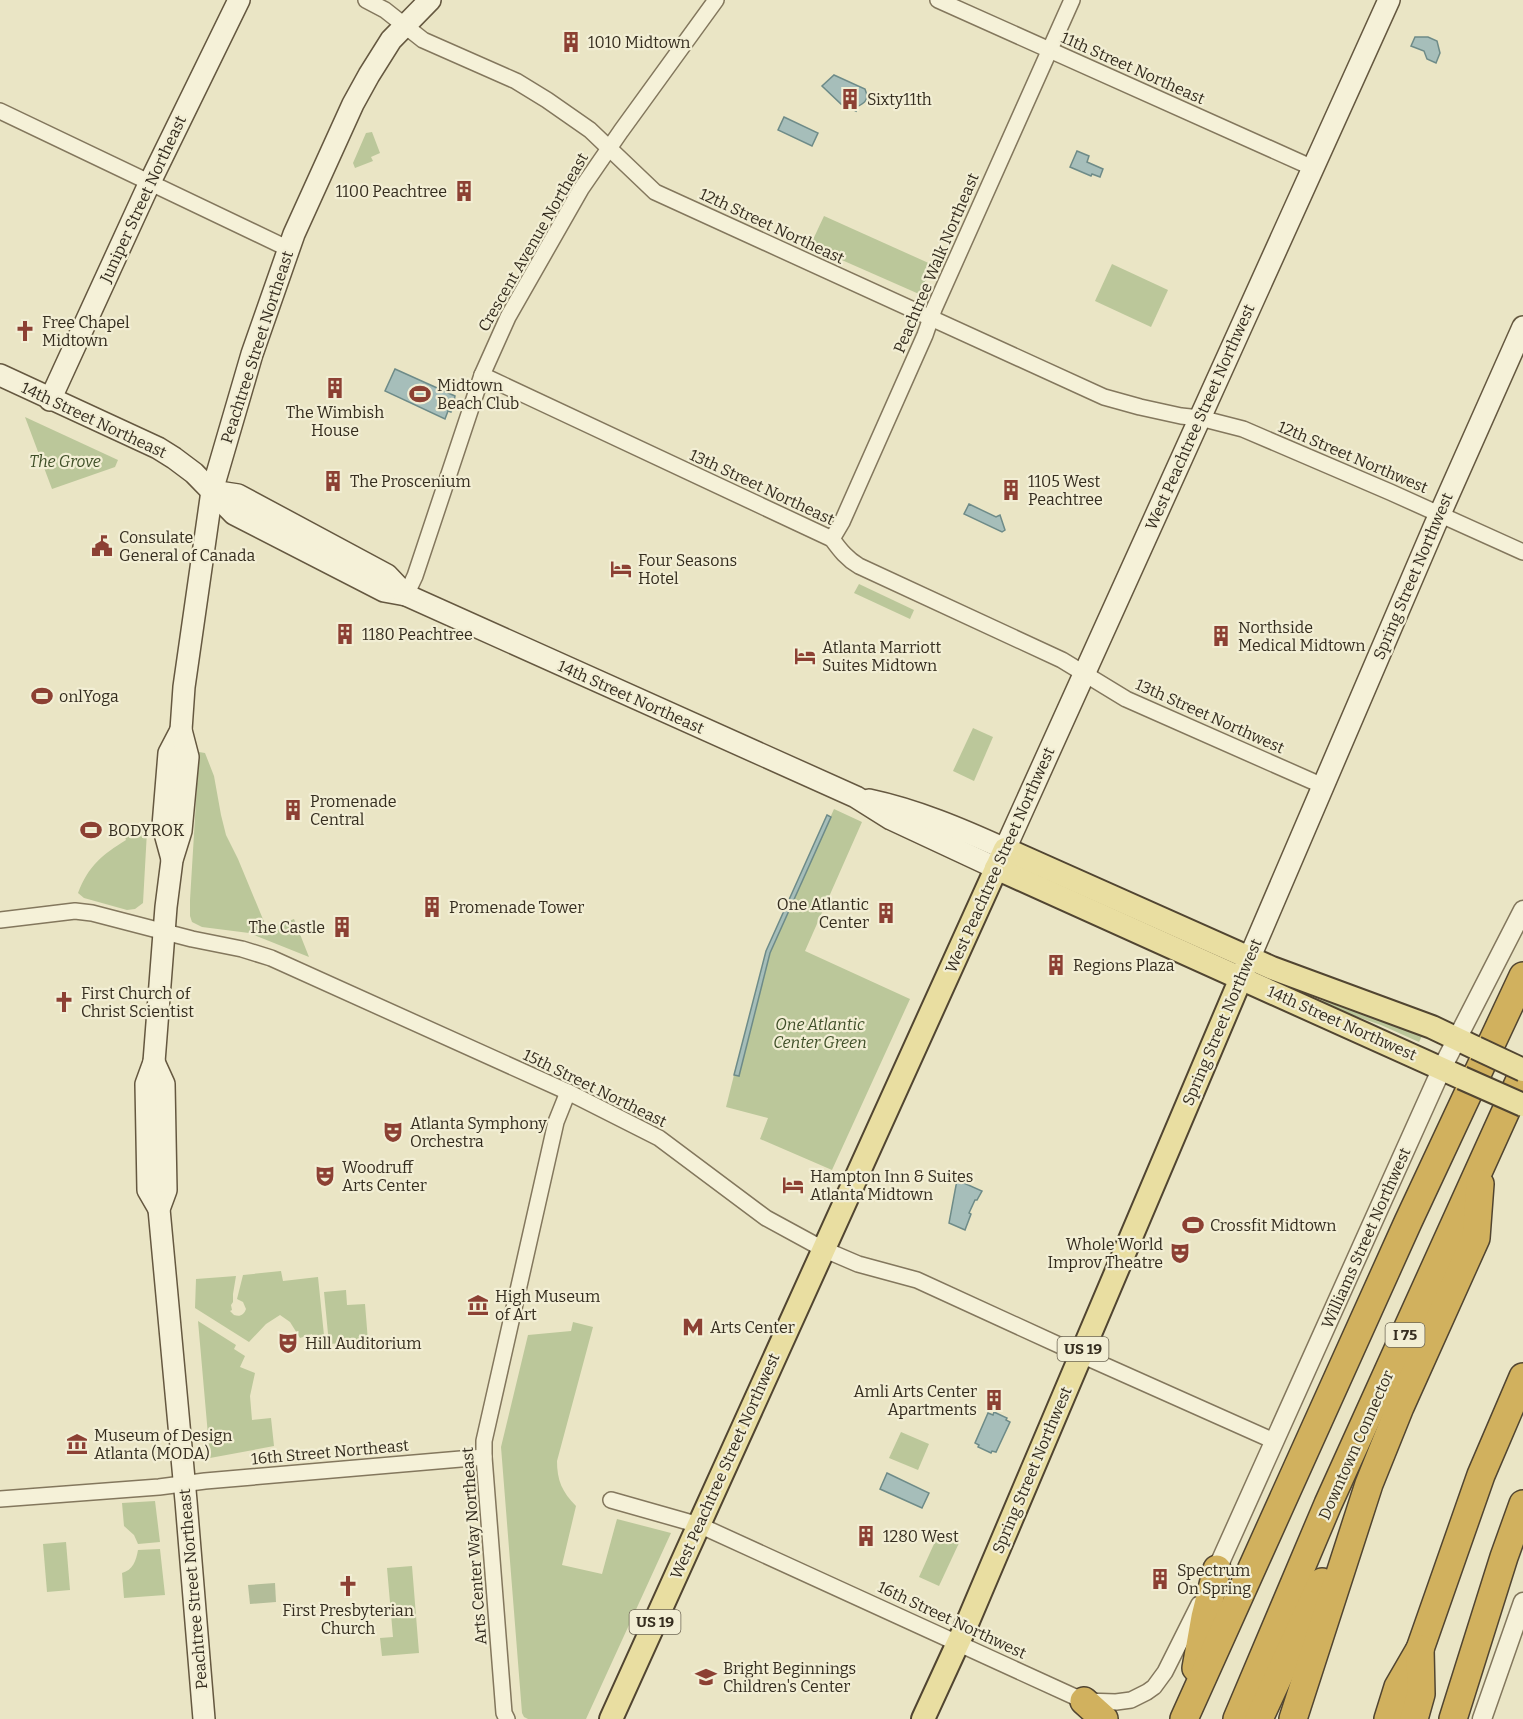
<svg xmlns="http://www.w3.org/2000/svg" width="1523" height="1719" font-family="Bitter,serif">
<rect width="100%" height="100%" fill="#eae5c5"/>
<g fill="#bbc79a">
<path d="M372,132L380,153L371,157L373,161L355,168L353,163L366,133Z"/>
<path d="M824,216L933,265L919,294L810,246Z"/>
<path d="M1112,264L1168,290L1151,327L1095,301Z"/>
<path d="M25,417L118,460L115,467L52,489Z"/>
<path d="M859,584L914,610L910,619L854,593Z"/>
<path d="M973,728L993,737L974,781L953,771Z"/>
<path d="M199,752L205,753L214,776L221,815L226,835L238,859L267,929L294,919L309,957L249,933L202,927L192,922L190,916V900Z"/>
<path d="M834,809L862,822L805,951L910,999L832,1170L760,1139L768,1118L726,1107L734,1075L739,1076L770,953Z"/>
<path d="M143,830L147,831L143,903L135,909L127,910L84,898L78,893C89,865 102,855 126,840L125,837Z"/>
<path d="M1281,984L1316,999L1384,1016L1424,1032L1419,1042L1381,1025L1314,1002Z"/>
<path d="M281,1271L283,1281L318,1277L325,1345H322L321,1336L313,1337L312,1334L300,1338L290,1322L280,1315L266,1324L249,1342L195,1308L196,1279L236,1276L233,1294V1302L231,1305L232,1310L230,1311L234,1315C240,1317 244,1315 246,1309L243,1302L237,1299L243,1275Z"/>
<path d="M346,1290L347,1305L365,1304L368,1341L329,1344L324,1292Z"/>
<path d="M198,1321L236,1345L234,1349L245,1356L240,1367L255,1373L250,1396L252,1420L271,1418L274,1446L210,1458Z"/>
<path d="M573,1322L593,1327L557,1461C557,1480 562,1492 576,1506L562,1565L602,1574L617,1519L671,1533L586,1719H528L524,1717L522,1713L501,1447L528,1335L571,1331Z"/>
<path d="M901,1432L929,1444L918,1470L889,1458Z"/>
<path d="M155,1501L160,1542L138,1544L134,1535L124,1526L122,1503Z"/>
<path d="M939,1533L959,1543L939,1586L919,1577Z"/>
<path d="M66,1542L70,1590L47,1592L43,1544Z"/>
<path d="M160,1549L165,1595L124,1598L122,1573C133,1570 136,1561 138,1550Z"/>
<path d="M412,1566L419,1653L382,1656L380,1638L393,1637L387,1568Z"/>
</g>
<path fill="#b3bd99" d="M275,1583L276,1602L250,1604L248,1585Z"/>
<g fill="#a6beba" stroke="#6e8b88" stroke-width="1.5">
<path d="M1415,37H1428L1437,41L1440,53L1436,63L1427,59L1424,51L1411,46Z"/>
<path d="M834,75L865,89C869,99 866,103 856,107V111L841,104L822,86Z"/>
<path d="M784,117L818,133L812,146L778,130Z"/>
<path d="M1077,151L1089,156L1087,162L1103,169L1100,177L1092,174L1091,176L1070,167Z"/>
<path d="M395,369L455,396L454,401L455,402L451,412L448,411L445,419L385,391Z"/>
<path d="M969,504L996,517L1000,515L1005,530L1002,532L964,514Z"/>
<path d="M827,815L831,817L770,953L739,1076L734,1075L766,951Z"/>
<path d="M957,1180L982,1191L977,1200H975L969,1213L971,1214L965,1230L949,1223Z"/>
<path d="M994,1412L1007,1418L1006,1420L1010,1422L996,1452L992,1451L991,1453L978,1447L979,1445L975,1443L988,1413L993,1415Z"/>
<path d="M887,1473L929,1493L922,1508L880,1489Z"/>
</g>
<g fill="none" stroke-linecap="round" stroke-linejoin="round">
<defs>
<g id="minor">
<path d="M366,0L385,10L423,40L516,81L547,100L590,130L655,192L1104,397L1140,407L1181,416L1200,418L1243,429L1390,492L1523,552"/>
<path d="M938,0L1313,168"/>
<path d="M0,111L289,249"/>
<path d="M482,375L832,539C840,550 847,559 859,566L1062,660L1126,699L1323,786"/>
<path d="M832,539L842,522L925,335L934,309L1072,0"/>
<path d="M406,595L415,576L482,375L508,317L581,189L621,131L716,0"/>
<path d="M0,920L75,911L92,913L192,939L242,949L271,958L568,1092L659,1138L766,1218L823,1249L858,1264L917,1280L1061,1346L1274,1441"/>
<path d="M0,1499L159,1487L205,1481L484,1457"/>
<path d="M611,1500L699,1525L1084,1701L1116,1702L1131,1700L1147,1692L1154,1687L1165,1672L1199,1604"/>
<path d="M507,1719L504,1713L484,1457V1441L556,1122L568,1092"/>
</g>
<g id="tertiary">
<path d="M1217,1569L1442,1068L1523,910"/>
<path d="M1482,1719L1523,1602"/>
</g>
<g id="secondary">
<path d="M0,375L158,448L174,458L194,473L234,514L384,591L406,595L856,797L891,819L996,868"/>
<path d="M50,400L150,182L239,0"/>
<path d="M212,491L238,495L387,575L406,595"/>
<path d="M869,800C916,810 961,829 1005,849L1389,0"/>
<path d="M172,859L163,826L169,753L181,730"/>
<path d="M1243,973L1435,525L1523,327"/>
<path d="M154,1062L164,1084L166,1190L159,1209L186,1501L204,1719"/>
<path d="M159,1209L148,1190L146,1084L154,1062L166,907L172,860L181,831L188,757L181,730L184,687L212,491L252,354L294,234L353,104L369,75L391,40L430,0"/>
</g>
<g id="primary">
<path d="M996,868L1462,1078"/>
<path d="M611,1719L1005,849L1272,968L1432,1027L1476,1048"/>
<path d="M923,1719L969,1619L1241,978"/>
</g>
<g id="motorway">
<path d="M1196,1668L1205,1617L1217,1569"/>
<path d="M1084,1701L1104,1719"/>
<path d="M1184,1719L1408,1222L1523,976"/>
<path d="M1237,1719L1328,1504L1523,1073"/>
<path d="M1259,1719L1322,1582"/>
<path d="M1293,1719L1369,1484L1400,1407L1476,1238L1480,1184"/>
<path d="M1388,1719L1398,1687L1420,1649L1481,1475L1523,1377"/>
<path d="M1414,1719L1421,1694L1420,1649"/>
<path d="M1453,1719L1504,1557L1523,1504"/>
</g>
</defs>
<use href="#minor" stroke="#83775d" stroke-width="18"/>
<use href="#tertiary" stroke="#83775d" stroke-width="21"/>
<use href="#secondary" stroke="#655840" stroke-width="24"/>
<use href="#primary" stroke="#514531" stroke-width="26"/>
<use href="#motorway" stroke="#514531" stroke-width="30"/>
<use href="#minor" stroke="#f5f1d8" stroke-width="15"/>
<use href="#tertiary" stroke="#f5f1d8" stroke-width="18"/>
<use href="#secondary" stroke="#f5f1d8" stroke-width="21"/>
<use href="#primary" stroke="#e9dea1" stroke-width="22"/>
<use href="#motorway" stroke="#d1b15e" stroke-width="27"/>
<defs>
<g id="primary-bridge">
<path d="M1476,1048L1523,1070"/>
<path d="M1462,1078L1523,1105"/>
</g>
</defs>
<use href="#primary-bridge" stroke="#514531" stroke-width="26" stroke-linecap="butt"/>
<use href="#primary-bridge" stroke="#e9dea1" stroke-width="22"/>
</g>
<defs>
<symbol id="building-bare" viewBox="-9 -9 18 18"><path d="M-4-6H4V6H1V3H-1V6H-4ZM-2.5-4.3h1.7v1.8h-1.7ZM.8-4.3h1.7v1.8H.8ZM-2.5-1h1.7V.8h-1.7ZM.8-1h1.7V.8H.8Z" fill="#8c4033" stroke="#f2eed4" stroke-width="2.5" paint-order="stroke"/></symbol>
<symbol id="church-bare" viewBox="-9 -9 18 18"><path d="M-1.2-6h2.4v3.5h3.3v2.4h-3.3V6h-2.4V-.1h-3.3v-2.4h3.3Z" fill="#8c4033" stroke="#f2eed4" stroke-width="2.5" paint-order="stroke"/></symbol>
<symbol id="stadium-bare" viewBox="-9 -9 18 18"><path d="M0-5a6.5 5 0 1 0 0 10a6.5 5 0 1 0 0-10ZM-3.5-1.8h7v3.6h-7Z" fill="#8c4033" stroke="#f2eed4" stroke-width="2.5" paint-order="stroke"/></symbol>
<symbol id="civic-bare" viewBox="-9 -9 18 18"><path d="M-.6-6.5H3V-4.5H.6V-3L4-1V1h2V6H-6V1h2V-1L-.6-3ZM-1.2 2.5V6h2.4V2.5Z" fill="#8c4033" stroke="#f2eed4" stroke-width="2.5" paint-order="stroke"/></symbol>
<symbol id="hotel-bare" viewBox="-9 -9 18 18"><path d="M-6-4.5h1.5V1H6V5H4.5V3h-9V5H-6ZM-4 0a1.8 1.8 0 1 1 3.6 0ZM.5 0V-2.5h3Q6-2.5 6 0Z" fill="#8c4033" stroke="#f2eed4" stroke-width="2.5" paint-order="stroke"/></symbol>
<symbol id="theatre-bare" viewBox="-9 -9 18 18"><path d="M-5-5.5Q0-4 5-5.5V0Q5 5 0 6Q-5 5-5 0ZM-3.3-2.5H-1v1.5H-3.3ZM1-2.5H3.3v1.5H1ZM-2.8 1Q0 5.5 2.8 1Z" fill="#8c4033" stroke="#f2eed4" stroke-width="2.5" paint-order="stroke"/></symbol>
<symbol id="museum-bare" viewBox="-9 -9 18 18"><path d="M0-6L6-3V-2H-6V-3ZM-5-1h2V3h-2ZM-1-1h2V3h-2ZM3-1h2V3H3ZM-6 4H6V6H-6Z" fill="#8c4033" stroke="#f2eed4" stroke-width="2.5" paint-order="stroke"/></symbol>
<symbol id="metro-bare" viewBox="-9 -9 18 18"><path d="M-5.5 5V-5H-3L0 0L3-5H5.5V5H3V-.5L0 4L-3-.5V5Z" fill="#8c4033" stroke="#f2eed4" stroke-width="2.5" paint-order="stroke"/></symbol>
<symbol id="school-bare" viewBox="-9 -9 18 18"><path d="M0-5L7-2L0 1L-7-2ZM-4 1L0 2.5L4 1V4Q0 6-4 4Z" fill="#8c4033" stroke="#f2eed4" stroke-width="2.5" paint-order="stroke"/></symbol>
</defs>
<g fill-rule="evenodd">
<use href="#building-bare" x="556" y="27" width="30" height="30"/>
<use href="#building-bare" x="835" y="84" width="30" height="30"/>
<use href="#building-bare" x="449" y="176" width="30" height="30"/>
<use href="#church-bare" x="10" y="316" width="30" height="30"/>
<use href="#building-bare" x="320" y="373" width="30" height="30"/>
<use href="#stadium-bare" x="405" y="379" width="30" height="30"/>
<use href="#building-bare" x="318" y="466" width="30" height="30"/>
<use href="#building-bare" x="996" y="475" width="30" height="30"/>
<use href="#civic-bare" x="87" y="531" width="30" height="30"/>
<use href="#hotel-bare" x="606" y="554" width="30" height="30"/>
<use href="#building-bare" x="330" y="619" width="30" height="30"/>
<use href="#building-bare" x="1206" y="621" width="30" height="30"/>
<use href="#hotel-bare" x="790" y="641" width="30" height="30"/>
<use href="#stadium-bare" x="27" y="681" width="30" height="30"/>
<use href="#building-bare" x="278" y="795" width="30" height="30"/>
<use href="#stadium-bare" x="76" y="815" width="30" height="30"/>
<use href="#building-bare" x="417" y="892" width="30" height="30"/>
<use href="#building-bare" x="871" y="898" width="30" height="30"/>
<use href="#building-bare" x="327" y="912" width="30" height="30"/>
<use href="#building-bare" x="1041" y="950" width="30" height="30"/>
<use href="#church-bare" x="49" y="987" width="30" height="30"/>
<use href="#theatre-bare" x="378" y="1117" width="30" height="30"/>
<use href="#theatre-bare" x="310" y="1161" width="30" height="30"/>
<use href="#hotel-bare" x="778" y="1170" width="30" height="30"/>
<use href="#stadium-bare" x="1178" y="1210" width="30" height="30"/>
<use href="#theatre-bare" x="1165" y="1238" width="30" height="30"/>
<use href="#museum-bare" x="463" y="1290" width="30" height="30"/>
<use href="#metro-bare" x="678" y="1312" width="30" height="30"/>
<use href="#theatre-bare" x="273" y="1328" width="30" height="30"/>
<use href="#building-bare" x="979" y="1385" width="30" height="30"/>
<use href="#museum-bare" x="62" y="1429" width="30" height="30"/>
<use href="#building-bare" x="851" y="1521" width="30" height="30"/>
<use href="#building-bare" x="1145" y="1564" width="30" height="30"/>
<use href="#church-bare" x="333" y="1571" width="30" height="30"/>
<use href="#school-bare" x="691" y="1662" width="30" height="30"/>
</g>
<g text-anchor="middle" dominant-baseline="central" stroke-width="4.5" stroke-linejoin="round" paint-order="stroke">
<g fill="#f2eed4" stroke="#6e6755" stroke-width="1.5">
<rect x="1385.5" y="1323" width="39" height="24" rx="4.5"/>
<rect x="1057.5" y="1337" width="51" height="24" rx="4.5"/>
<rect x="629.5" y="1610" width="51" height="24" rx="4.5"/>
</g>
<g font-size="15" font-weight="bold" fill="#352d1f">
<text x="1405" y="1335">I 75</text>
<text x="1083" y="1349">US 19</text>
<text x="655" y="1622">US 19</text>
</g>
<g font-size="16" fill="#352d1f" stroke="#f2eed4" text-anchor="start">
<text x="588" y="42">1010 Midtown</text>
<text x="867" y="99">Sixty11th</text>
<text x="447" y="191" text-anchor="end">1100 Peachtree</text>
<text x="42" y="322">Free Chapel<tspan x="42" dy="18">Midtown</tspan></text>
<text x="437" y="385">Midtown<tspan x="437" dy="18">Beach Club</tspan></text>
<text x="335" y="412" text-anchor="middle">The Wimbish<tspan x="335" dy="18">House</tspan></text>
<text x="350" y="481">The Proscenium</text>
<text x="1028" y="481">1105 West<tspan x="1028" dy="18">Peachtree</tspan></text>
<text x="119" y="537">Consulate<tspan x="119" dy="18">General of Canada</tspan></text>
<text x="638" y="560">Four Seasons<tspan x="638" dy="18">Hotel</tspan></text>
<text x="1238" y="627">Northside<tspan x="1238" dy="18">Medical Midtown</tspan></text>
<text x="362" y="634">1180 Peachtree</text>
<text x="822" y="647">Atlanta Marriott<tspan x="822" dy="18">Suites Midtown</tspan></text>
<text x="59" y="696">onlYoga</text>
<text x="310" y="801">Promenade<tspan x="310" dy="18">Central</tspan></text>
<text x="108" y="830">BODYROK</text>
<text x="869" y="904" text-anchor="end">One Atlantic<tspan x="869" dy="18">Center</tspan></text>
<text x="449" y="907">Promenade Tower</text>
<text x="325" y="927" text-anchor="end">The Castle</text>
<text x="1073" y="965">Regions Plaza</text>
<text x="81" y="993">First Church of<tspan x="81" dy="18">Christ Scientist</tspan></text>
<text x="410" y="1123">Atlanta Symphony<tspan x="410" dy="18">Orchestra</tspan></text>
<text x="342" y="1167">Woodruff<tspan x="342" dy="18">Arts Center</tspan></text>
<text x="810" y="1176">Hampton Inn &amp; Suites<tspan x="810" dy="18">Atlanta Midtown</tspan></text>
<text x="1210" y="1225">Crossfit Midtown</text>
<text x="1163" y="1244" text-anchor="end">Whole World<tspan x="1163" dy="18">Improv Theatre</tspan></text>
<text x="495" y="1296">High Museum<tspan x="495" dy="18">of Art</tspan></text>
<text x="710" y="1327">Arts Center</text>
<text x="305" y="1343">Hill Auditorium</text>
<text x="977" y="1391" text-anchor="end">Amli Arts Center<tspan x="977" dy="18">Apartments</tspan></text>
<text x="94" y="1435">Museum of Design<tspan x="94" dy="18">Atlanta (MODA)</tspan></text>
<text x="883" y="1536">1280 West</text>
<text x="1177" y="1570">Spectrum<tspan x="1177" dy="18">On Spring</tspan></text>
<text x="348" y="1610" text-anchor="middle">First Presbyterian<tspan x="348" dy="18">Church</tspan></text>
<text x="723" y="1668">Bright Beginnings<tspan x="723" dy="18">Children's Center</tspan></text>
</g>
<g font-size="16" fill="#352d1f" stroke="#f2eed4">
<text transform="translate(1133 68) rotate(24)">11th Street Northeast</text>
<text transform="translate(143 199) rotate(-65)">Juniper Street Northeast</text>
<text transform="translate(772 226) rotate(25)">12th Street Northeast</text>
<text transform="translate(533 242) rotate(-60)">Crescent Avenue Northeast</text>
<text transform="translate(936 263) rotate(-67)">Peachtree Walk Northeast</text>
<text transform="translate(257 347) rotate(-72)">Peachtree Street Northeast</text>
<text transform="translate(1200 417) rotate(-66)">West Peachtree Street Northwest</text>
<text transform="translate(94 420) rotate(25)">14th Street Northeast</text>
<text transform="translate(1353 457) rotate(23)">12th Street Northwest</text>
<text transform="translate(762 487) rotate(25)">13th Street Northeast</text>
<text transform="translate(1413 576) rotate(-67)">Spring Street Northwest</text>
<text transform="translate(631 697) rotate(24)">14th Street Northeast</text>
<text transform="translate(1210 716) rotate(24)">13th Street Northwest</text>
<text transform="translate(1000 860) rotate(-66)">West Peachtree Street Northwest</text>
<text transform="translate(1222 1022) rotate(-67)">Spring Street Northwest</text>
<text transform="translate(1342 1023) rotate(24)">14th Street Northwest</text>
<text transform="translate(595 1088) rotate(26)">15th Street Northeast</text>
<text transform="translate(1366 1238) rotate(-66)">Williams Street Northwest</text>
<text transform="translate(1356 1445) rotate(-66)">Downtown Connector</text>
<text transform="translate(330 1452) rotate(-5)">16th Street Northeast</text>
<text transform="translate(725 1466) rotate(-66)">West Peachtree Street Northwest</text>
<text transform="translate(1032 1470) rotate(-67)">Spring Street Northwest</text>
<text transform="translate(474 1546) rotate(-94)">Arts Center Way Northeast</text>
<text transform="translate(193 1589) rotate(-95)">Peachtree Street Northeast</text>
<text transform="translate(952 1620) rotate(25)">16th Street Northwest</text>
</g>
<g font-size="16" font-style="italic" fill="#3f4f28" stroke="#f2eed4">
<text x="65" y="461">The Grove</text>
<text x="820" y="1024">One Atlantic<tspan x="820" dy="18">Center Green</tspan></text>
</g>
</g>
</svg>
